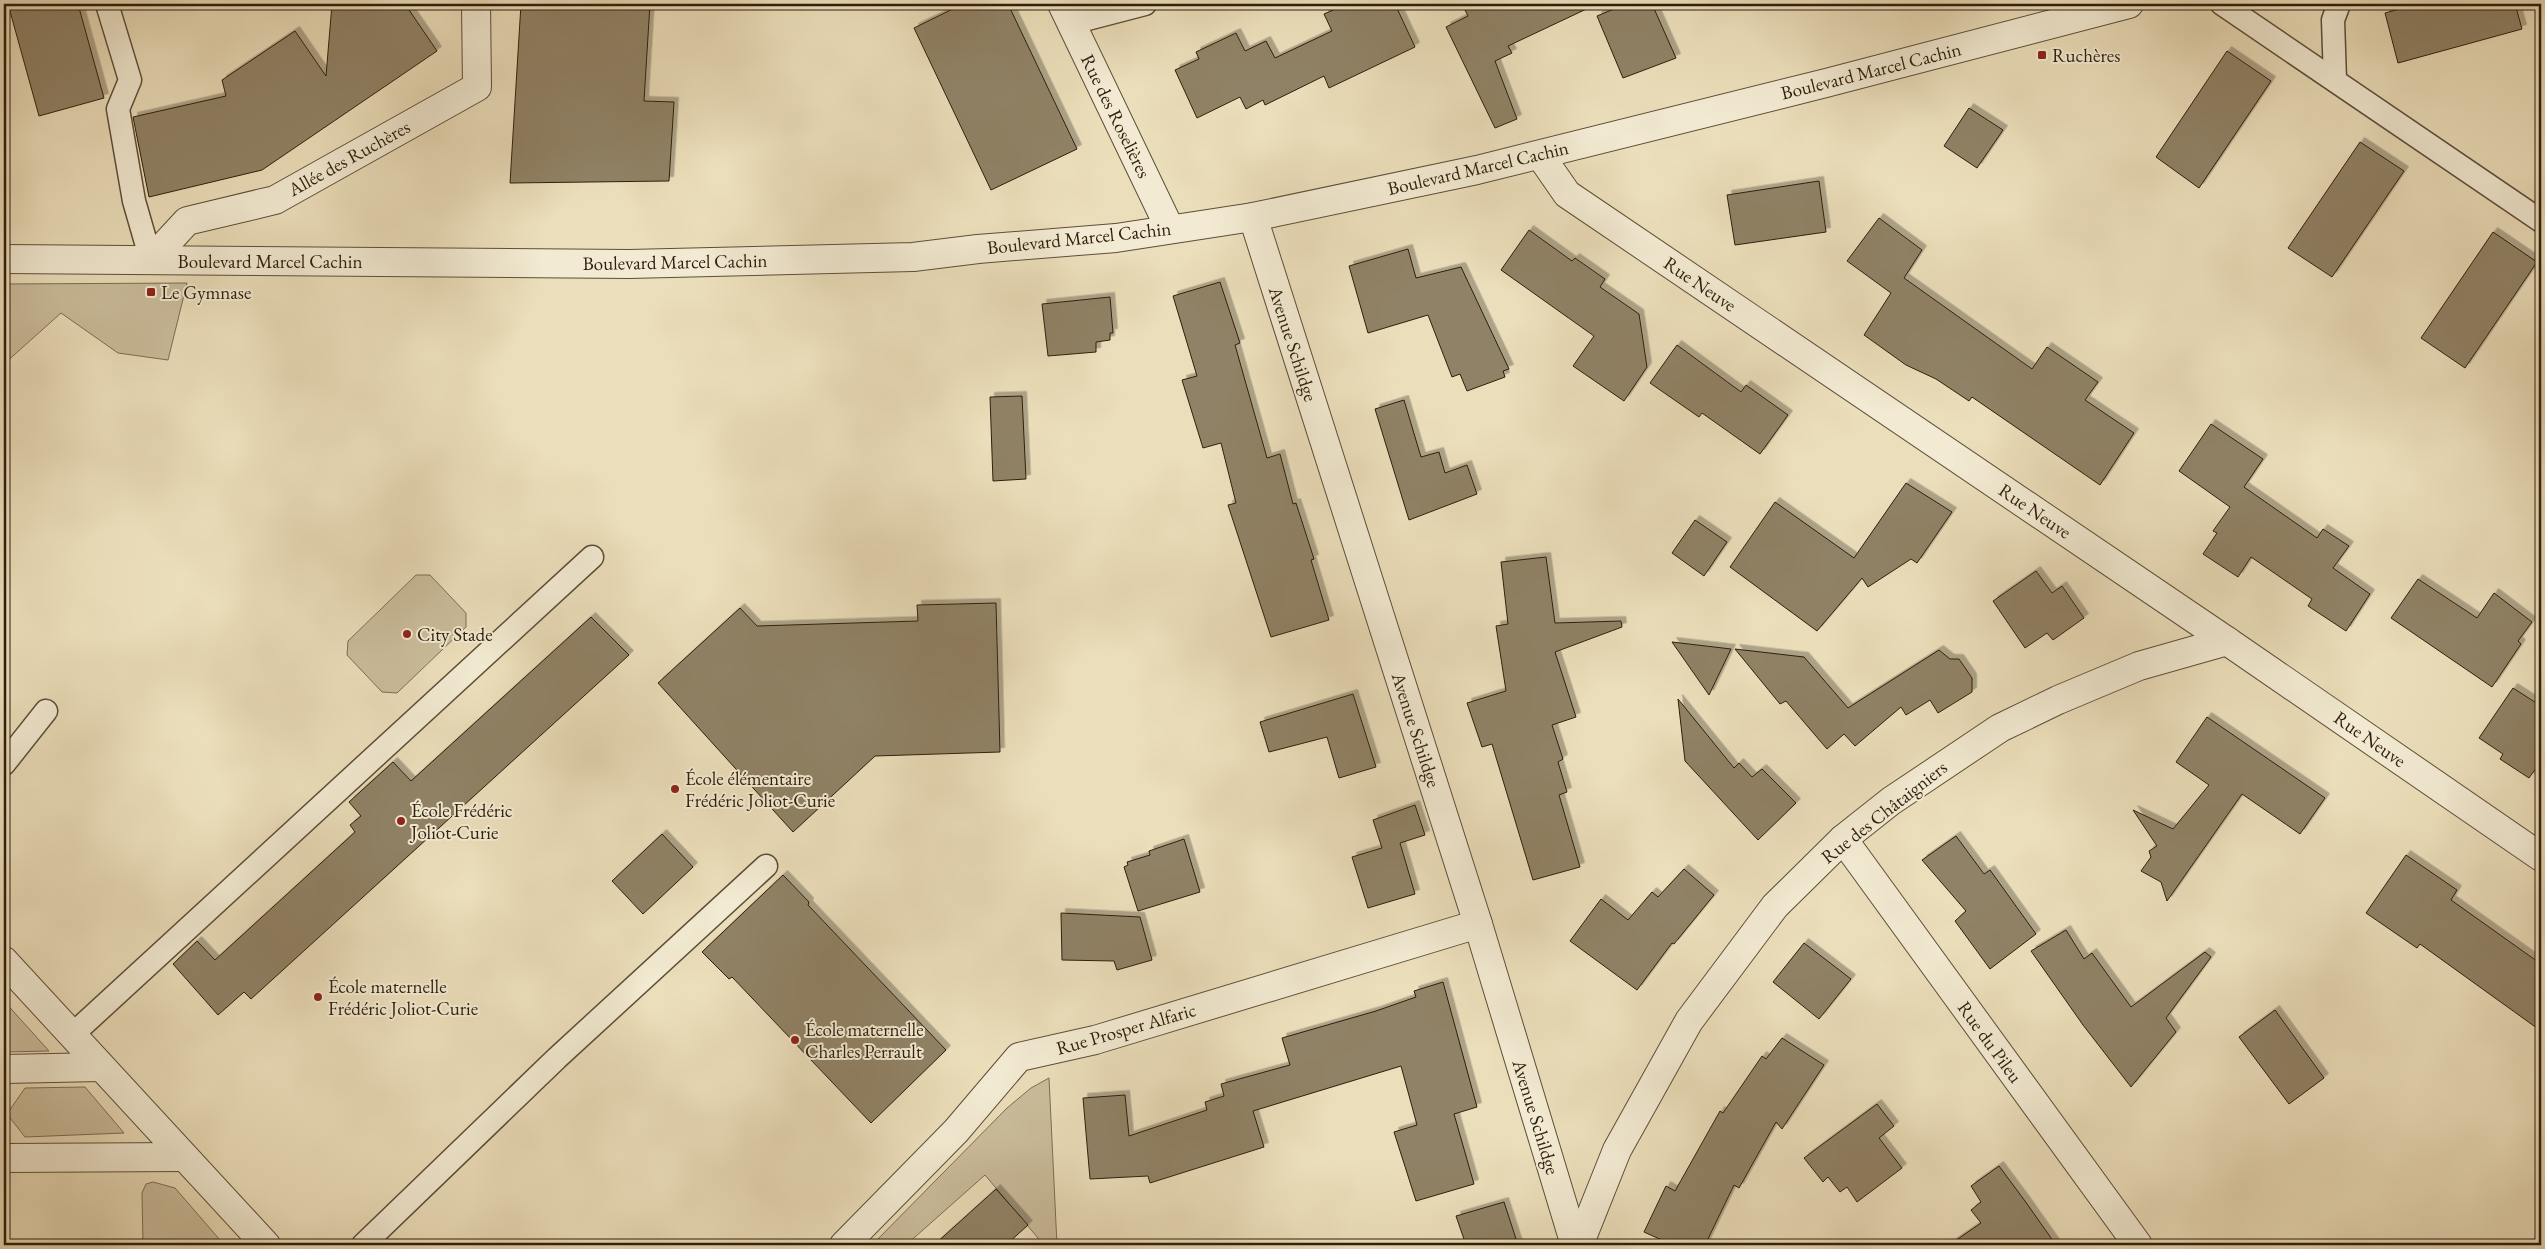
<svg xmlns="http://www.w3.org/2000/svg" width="2545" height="1249" font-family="'EB Garamond',serif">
<defs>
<filter id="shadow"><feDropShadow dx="4.5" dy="-4.5" stdDeviation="0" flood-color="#0004"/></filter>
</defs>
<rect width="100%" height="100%" fill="#ebdeba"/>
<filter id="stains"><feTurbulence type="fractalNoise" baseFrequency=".004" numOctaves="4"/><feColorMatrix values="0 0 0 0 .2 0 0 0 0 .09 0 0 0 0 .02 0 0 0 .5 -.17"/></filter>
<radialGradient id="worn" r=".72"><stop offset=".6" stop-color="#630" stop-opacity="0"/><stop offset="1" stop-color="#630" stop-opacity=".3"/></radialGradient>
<g fill="#cbbd9c" stroke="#7c6e54">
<path d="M187,283L168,360L118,353L61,313L4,364V284Z"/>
<path d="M416,575H430L466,613V627L397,693L382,692L347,655L348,641Z"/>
<path d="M4,1001L49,1051L4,1052Z"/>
<path d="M1049,1078L1057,1245H1039L1038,1238L985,1175L906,1245H872L1007,1108L1031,1088Z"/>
<path d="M85,1087L124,1133L25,1137L7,1114L25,1088Z"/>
<path d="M153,1182L175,1188L220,1240L214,1245H143L142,1193L146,1184Z"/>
</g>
<g fill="#908266" stroke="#2e1e0c" filter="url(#shadow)">
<path d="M8,4H78L104,98L39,116Z"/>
<path d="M332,4H405L437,51L262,170L149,197L133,117L226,96L222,80L295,31L326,76Z"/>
<path d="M521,4H650L644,101L674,102L669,181L510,183Z"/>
<path d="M963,4H1008L1077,149L991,190L914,28Z"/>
<path d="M1347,4H1395L1415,47L1329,88L1324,76L1265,105L1263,100L1246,109L1240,97L1197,118L1175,70L1199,59L1196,52L1236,33L1245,51L1266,41L1275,58L1332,31L1324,14Z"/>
<path d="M1462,4H1597L1508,46L1512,53L1495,61L1517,119L1495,128L1446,27L1468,16Z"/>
<path d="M1626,4H1652L1676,58L1623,78L1597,16Z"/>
<path d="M2418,4H2515L2522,29L2398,63L2385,13Z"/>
<path d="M2227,51L2271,81L2199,188L2156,157Z"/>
<path d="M1969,108L2003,130L1977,168L1944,146Z"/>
<path d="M2360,142L2404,171L2332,277L2288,248Z"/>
<path d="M1819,181L1826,232L1735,245L1727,195Z"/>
<path d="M1879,218L1922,250L1904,278L2032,369L2047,347L2098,382L2085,400L2134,433L2100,485L1972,397L1969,401L1936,379L1906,365L1864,335L1891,293L1847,261Z"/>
<path d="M1529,230L1572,261L1575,258L1605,279L1600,287L1639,314L1647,367L1624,401L1573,366L1594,336L1501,270Z"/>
<path d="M2493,232L2537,262L2465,368L2421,338Z"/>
<path d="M1408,249L1416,278L1461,267L1509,369L1503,371L1505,377L1467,391L1460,374L1452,377L1428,315L1368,333L1349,266Z"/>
<path d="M1220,282L1240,343L1235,345L1267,458L1280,454L1293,504L1296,503L1314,559L1311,560L1329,620L1271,637L1228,505L1236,503L1221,443L1203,448L1182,380L1197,376L1173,296Z"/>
<path d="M1110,297L1113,333H1110V340L1096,342V352L1048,356L1042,304Z"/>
<path d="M1677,345L1741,392L1746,385L1788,415L1760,454L1702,413L1699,417L1650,383Z"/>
<path d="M1022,396L1026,479L993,481L990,397Z"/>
<path d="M1404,400L1421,457L1439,452L1445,473L1467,465L1477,494L1409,520L1375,409Z"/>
<path d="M2211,424L2263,459L2244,487L2317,538L2323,529L2349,546L2333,568L2370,594L2346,631L2308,606L2312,599L2251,557L2238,577L2203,554L2217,533L2213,531L2230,507L2179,471Z"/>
<path d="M1906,483L1952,512L1917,563L1911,559L1868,587L1862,578L1817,631L1730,567L1775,502L1854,558Z"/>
<path d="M1695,520L1727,542L1704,576L1672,553Z"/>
<path d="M1546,557L1555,623L1621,621L1622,627L1555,652L1576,717L1552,725L1563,759L1558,762L1567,792L1559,795L1580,867L1533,880L1492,744L1482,747L1467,703L1506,691L1496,626L1508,624L1501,562Z"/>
<path d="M2036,571L2052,593L2062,586L2084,618L2053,640L2047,633L2025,648L1993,601Z"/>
<path d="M2418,579L2477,618L2494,593L2532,622L2518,641L2521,644L2492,687L2391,618Z"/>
<path d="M996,603L1000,752L875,756L793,832L658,683L740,608L757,626L918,621L917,605Z"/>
<path d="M591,617L629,655L251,999L244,992L218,1015L173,964L197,941L215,960L355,832L350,825L361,816L349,802L393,762L411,781Z"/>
<path d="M1672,642L1731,649L1709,695Z"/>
<path d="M1735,649L1804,657L1848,708L1939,650L1950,659H1959L1972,678V692L1938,713L1930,700L1906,715L1901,707L1855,746L1844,734L1827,749L1786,701L1780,704Z"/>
<path d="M2513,688L2541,706V761L2529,778L2500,759L2503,754L2479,738Z"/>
<path d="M1353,694L1376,767L1339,778L1327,737L1269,752L1260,722Z"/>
<path d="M1678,699L1734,768L1739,763L1752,777L1762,769L1796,803L1758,840L1685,761Z"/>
<path d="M2207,717L2325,798L2300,834L2242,794L2167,901L2161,882L2141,871L2151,857L2149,851L2157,846L2133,810L2173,829L2209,785L2176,762Z"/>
<path d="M1415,805L1425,835L1400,843L1415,894L1368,908L1352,857L1382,848L1373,820Z"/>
<path d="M662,834L693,867L643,914L612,881Z"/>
<path d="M1956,836L1984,874L1990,870L2036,934L1990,969L1955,921L1966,911L1922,860Z"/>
<path d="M1184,839L1200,892L1138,911L1124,867L1128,865L1127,862L1150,855L1149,851Z"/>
<path d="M2406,855L2457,890L2451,900L2541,964V1031L2420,944L2417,948L2366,913Z"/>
<path d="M1684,869L1714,895L1674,944L1672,943L1637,990L1570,941L1601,899L1628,920L1652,892L1658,897Z"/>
<path d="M783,875L809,902L808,905L946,1050L871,1123L732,977L729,979L702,952Z"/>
<path d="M1061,913L1140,917L1152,960L1117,970L1114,961L1062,960Z"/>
<path d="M2066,930L2084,959L2092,953L2131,1007L2205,952L2211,957L2166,1018L2176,1032L2131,1087L2083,1025L2031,951Z"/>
<path d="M1804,943L1851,979L1819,1019L1773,982Z"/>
<path d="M1443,982L1477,1107L1454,1114L1474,1184L1416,1201L1394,1132L1417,1125L1401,1066L1253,1111L1264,1147L1150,1183L1148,1176L1090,1179L1083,1098L1125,1095L1129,1136L1207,1110L1205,1102L1224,1096L1221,1084L1290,1065L1282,1038L1376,1011L1416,997L1414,991Z"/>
<path d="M2275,1010L2324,1078L2289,1104L2239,1037Z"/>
<path d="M1782,1038L1824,1065L1782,1129L1776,1122L1739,1188L1734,1185L1705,1245H1673L1644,1232L1666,1186L1675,1191L1720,1111L1723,1113L1762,1056L1766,1059Z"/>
<path d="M1877,1104L1894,1126L1879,1138L1902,1168L1857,1202L1847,1187L1840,1192L1828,1177L1823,1182L1804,1158Z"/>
<path d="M1999,1166L2025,1201L2056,1245H1949L1981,1223L1971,1210L1981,1202L1971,1186Z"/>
<path d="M996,1189L1028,1225L1006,1245H934Z"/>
<path d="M1504,1202L1518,1245H1466L1456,1216Z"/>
</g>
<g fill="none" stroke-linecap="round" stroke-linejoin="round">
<defs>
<g id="lane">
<path d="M107,4L130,80L118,109L134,201L151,260"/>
<path d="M2222,4L2541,221"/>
<path d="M1072,23L1145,4"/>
<path d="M2335,80L2333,20L2339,4"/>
<path d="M4,764L46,711"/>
<path d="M72,1035L592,557"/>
<path d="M363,1245L557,1058L766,866"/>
</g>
<g id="street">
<path d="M1062,4L1170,229"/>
<path d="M1540,155L1567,194L2227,641L2541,857"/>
<path d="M1253,217L1478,924L1575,1245"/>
<path d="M4,259L629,264L913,257L978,249L1116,238L1253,217L1477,170L1826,83L2129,4"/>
<path d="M151,260L187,221L275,200L477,87L476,4"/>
<path d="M1843,839L2138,1245"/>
<path d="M4,961L266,1245"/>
<path d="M4,1069L101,1067"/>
<path d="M4,1158L184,1157"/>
<path d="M844,1245L956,1131L1019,1057L1095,1040L1478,924"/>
<path d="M1579,1245L1617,1150L1689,1021L1775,906L1843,839L1891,801L2000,728L2058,700L2139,666L2227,641"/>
</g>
</defs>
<use href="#lane" stroke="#5d4e38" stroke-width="25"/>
<use href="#street" stroke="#5d4e38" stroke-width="30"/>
<use href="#lane" stroke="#f2ead2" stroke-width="22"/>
<use href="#street" stroke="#f2ead2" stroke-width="28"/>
</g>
<g fill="#8f2418" stroke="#f2ead2" stroke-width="2">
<rect x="2037" y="50" width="10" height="10" rx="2.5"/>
<rect x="146" y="287" width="10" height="10" rx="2.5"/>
<circle cx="407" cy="634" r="5"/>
<circle cx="675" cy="789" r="5"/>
<circle cx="401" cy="821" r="5"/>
<circle cx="318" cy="997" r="5"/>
<circle cx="795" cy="1040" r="5"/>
</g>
<g text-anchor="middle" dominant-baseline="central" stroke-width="4" stroke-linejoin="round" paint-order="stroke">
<g font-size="19" fill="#2e1e0c" stroke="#f2ead2" text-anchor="start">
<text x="2052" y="55">Ruchères</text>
<text x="161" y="292">Le Gymnase</text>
<text x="417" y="634">City Stade</text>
<text x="685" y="778">École élémentaire<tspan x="685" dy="22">Frédéric Joliot-Curie</tspan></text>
<text x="411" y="810">École Frédéric<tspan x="411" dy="22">Joliot-Curie</tspan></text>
<text x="328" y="986">École maternelle<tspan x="328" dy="22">Frédéric Joliot-Curie</tspan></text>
<text x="805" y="1029">École maternelle<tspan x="805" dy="22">Charles Perrault</tspan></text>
</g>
<g font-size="19" fill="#2e1e0c" stroke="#f2ead2">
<text transform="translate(1871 71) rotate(-14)">Boulevard Marcel Cachin</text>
<text transform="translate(1116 116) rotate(64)">Rue des Roselières</text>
<text transform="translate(349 158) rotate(-29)">Allée des Ruchères</text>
<text transform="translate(1478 168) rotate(-13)">Boulevard Marcel Cachin</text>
<text transform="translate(1079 238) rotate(-6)">Boulevard Marcel Cachin</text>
<text x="270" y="261">Boulevard Marcel Cachin</text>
<text transform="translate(675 262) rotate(-1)">Boulevard Marcel Cachin</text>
<text transform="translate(1700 284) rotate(34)">Rue Neuve</text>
<text transform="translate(1293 344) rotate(72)">Avenue Schildge</text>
<text transform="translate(2035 511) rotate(34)">Rue Neuve</text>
<text transform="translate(1416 730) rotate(72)">Avenue Schildge</text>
<text transform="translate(2370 739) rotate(35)">Rue Neuve</text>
<text transform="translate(1884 812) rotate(-38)">Rue des Châtaigniers</text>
<text transform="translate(1126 1029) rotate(-16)">Rue Prosper Alfaric</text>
<text transform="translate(1990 1042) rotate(54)">Rue du Pileu</text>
<text transform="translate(1536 1117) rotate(73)">Avenue Schildge</text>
</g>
</g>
<rect width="2545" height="1249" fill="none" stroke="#ebdeba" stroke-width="20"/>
<rect x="5" y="5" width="2535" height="1239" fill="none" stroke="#2e1e0c" stroke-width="2.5"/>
<rect x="10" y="10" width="2525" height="1229" fill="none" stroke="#2e1e0c"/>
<rect width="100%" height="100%" filter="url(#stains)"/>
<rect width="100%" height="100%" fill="url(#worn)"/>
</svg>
